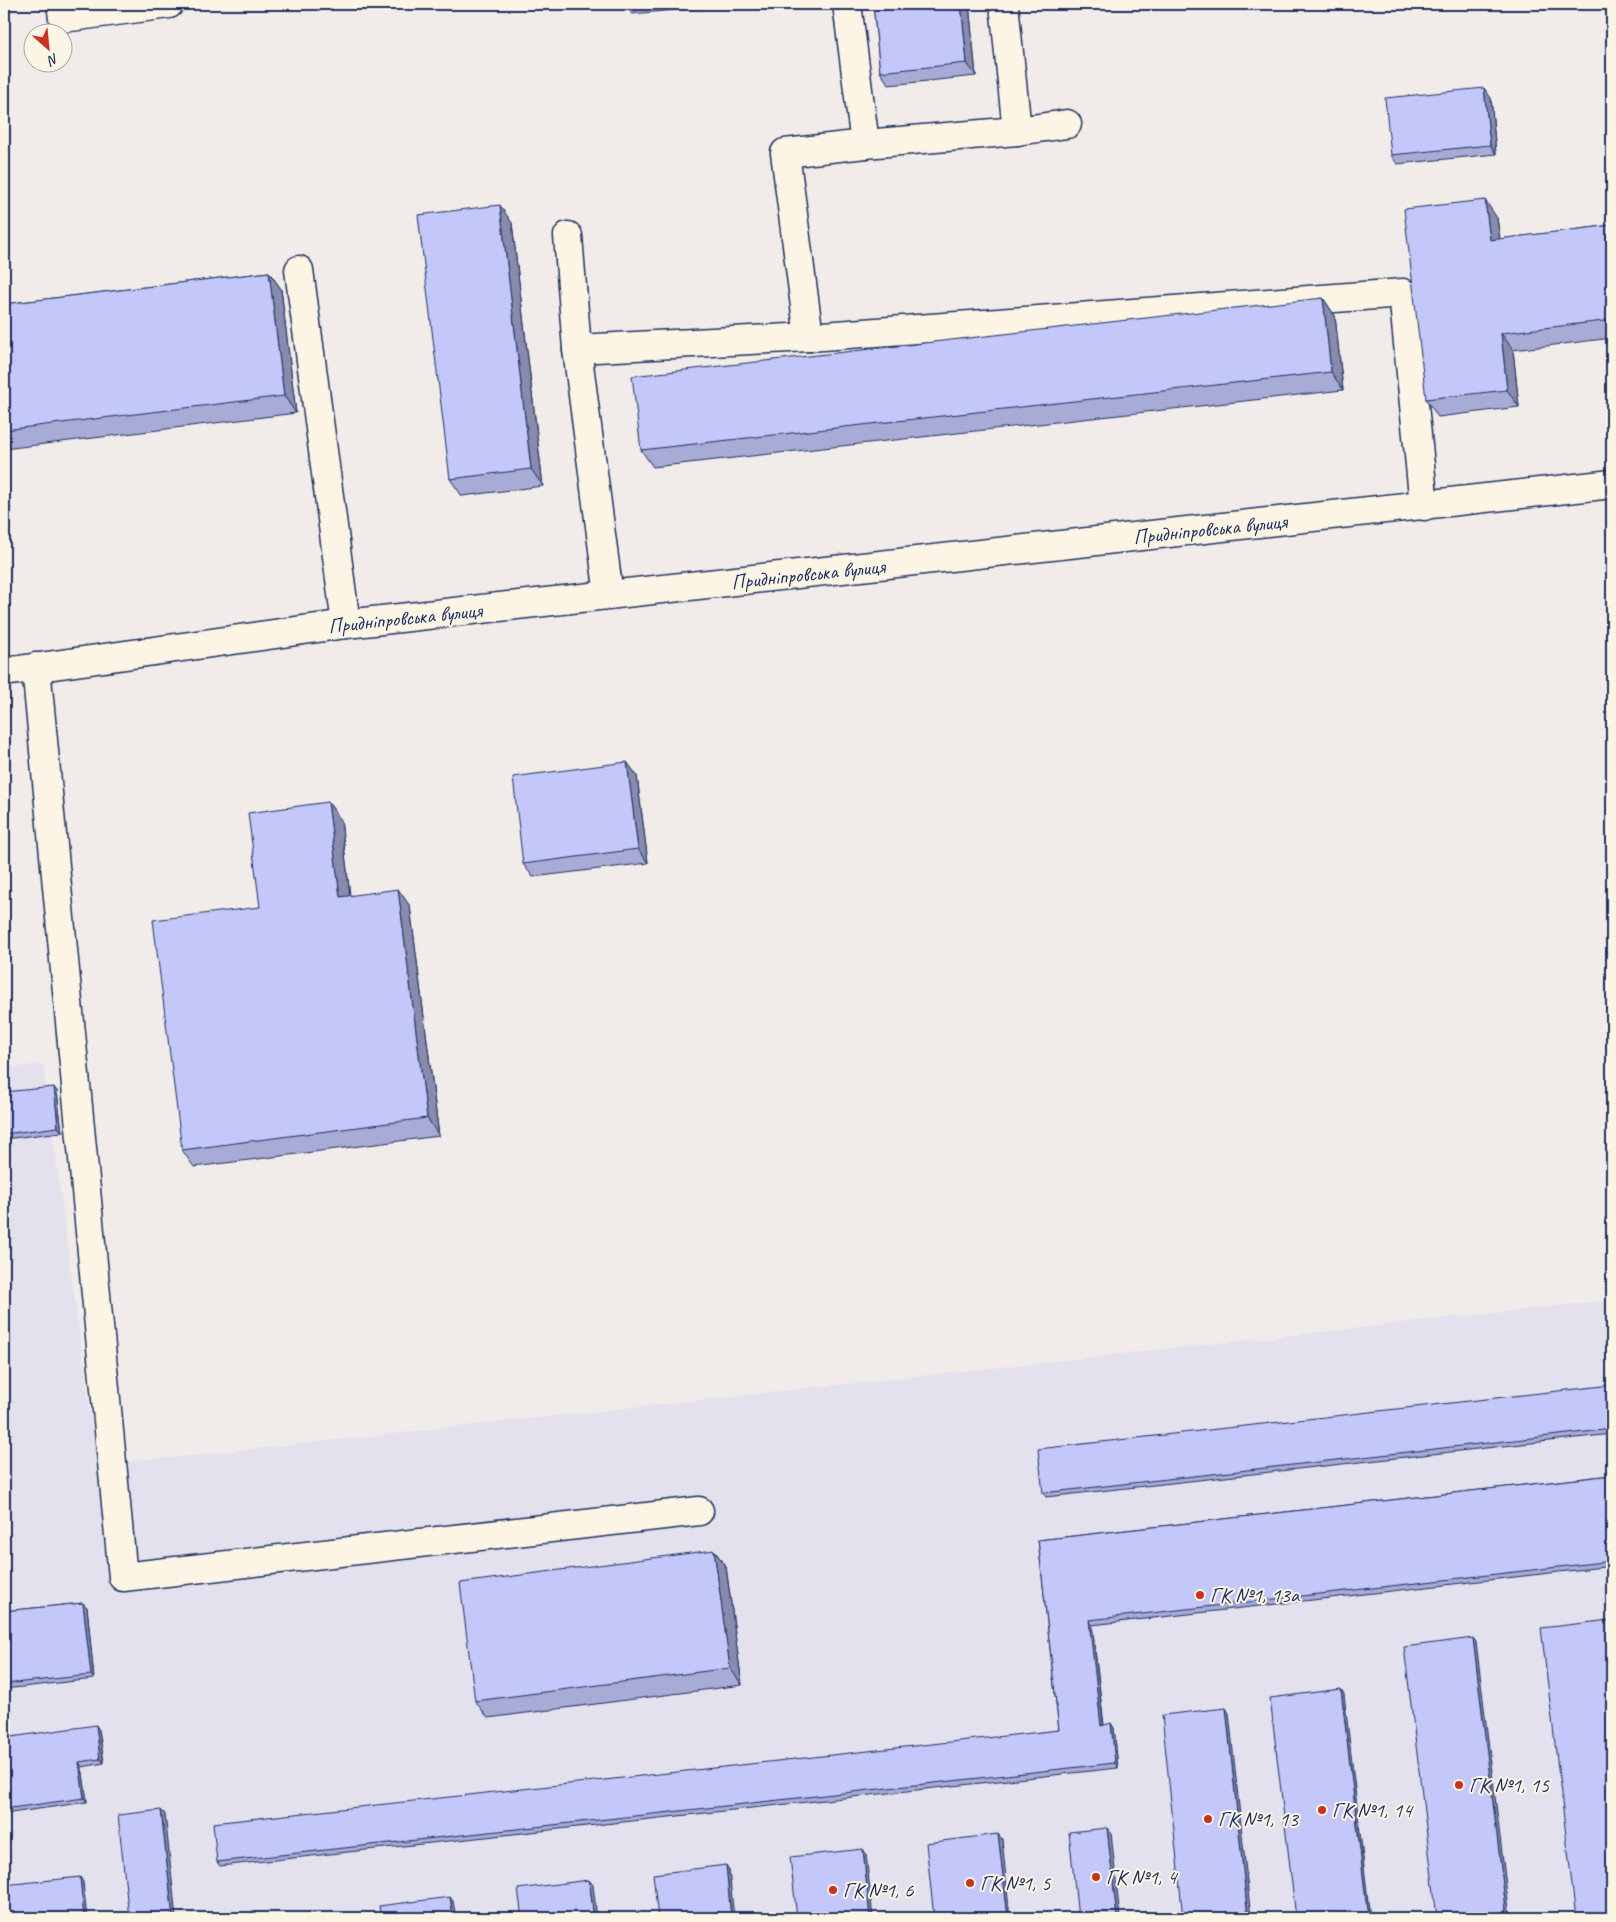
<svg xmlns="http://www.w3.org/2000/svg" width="1616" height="1922" font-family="Caveat,sans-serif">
<rect width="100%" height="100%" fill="#f1ece9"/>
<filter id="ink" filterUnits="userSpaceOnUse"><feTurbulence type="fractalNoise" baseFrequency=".02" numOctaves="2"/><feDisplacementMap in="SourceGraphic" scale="10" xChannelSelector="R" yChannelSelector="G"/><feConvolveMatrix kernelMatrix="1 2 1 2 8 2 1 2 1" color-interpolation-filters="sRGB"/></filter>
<g filter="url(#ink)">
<path fill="#e3e1ee" d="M43,1064L97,1463L180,1457L1612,1300V1918H4V1068Z"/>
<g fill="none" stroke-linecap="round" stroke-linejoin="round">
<defs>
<g id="minor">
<path d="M61,4L63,18L169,4"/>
<path d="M847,4L865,144L1017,131L1004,4"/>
<path d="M1017,131L1067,124"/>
<path d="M865,144L785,153L809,337L1403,293L1424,506"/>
<path d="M568,236L577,349"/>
<path d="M299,270L346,624"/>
<path d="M609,596L577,349L809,337"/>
<path d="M36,667L123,1577L699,1511"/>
<path d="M4,672L346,624L1612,484"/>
</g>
</defs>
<use href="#minor" stroke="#1b2f5e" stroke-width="31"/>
<use href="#minor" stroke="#fcf5e5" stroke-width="28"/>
</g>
<g fill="#a8abd6" stroke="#1b2f5e">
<path d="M625,4H698V8L632,14Z"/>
<path d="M873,4H969L976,76L889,85L880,72Z"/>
<path d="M1491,98L1496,154L1397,164L1391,155Z"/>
<path d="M1497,218L1500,239L1612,225V338L1513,350L1519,407L1438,417L1426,399Z"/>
<path d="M512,223L543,486L462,496L450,479Z"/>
<path d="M269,272L281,289L296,413L4,449V304Z"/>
<path d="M1323,298L1335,316L1343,390L653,467L641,450Z"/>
<path d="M627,762L637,776L648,863L533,877L523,864Z"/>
<path d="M328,802L341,820L350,895L410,906L439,1136L194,1167L182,1150L260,907Z"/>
<path d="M57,1091L62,1132L4,1139V1092Z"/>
<path d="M1612,1385V1434L1046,1497L1043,1493Z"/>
<path d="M1612,1475V1566L1092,1625L1104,1725L1114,1728L1118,1768L220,1866L217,1862L1059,1730L1038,1540Z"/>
<path d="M714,1550L726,1567L742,1685L488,1718L475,1701Z"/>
<path d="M83,1603L87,1607L94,1679L4,1689V1611Z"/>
<path d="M99,1730L104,1763L82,1767L87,1802L4,1814V1738Z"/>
</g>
<g fill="#888bae" stroke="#1b2f5e">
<path d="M961,4H969L976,76L967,63Z"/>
<path d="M1484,88L1491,98L1496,154L1490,145Z"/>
<path d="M1485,200L1497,218L1502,257L1490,240Z"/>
<path d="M500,205L512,223L543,486L531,469Z"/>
<path d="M269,272L281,289L296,413L284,396Z"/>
<path d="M1323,298L1335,316L1343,390L1331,372Z"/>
<path d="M1501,333L1513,350L1519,407L1507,390Z"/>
<path d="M627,762L637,776L648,863L638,849Z"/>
<path d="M328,802L341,820L352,914L340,897Z"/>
<path d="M398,889L410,906L439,1136L427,1118Z"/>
<path d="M54,1087L57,1091L62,1132L58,1127Z"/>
<path d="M714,1550L726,1567L742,1685L730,1668Z"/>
<path d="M83,1603L87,1607L94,1679L91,1675Z"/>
<path d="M1089,1620L1092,1625L1104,1730L1101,1726Z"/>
<path d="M1610,1620L1612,1623V1637Z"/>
<path d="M1473,1638L1476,1642L1510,1918H1507Z"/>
<path d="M1341,1689L1344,1694L1370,1918H1368Z"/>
<path d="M1226,1708L1229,1713L1251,1918H1248Z"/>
<path d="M1111,1723L1114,1728L1118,1768L1115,1763Z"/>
<path d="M96,1725L99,1730L104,1763L100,1759Z"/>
<path d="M79,1762L82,1767L87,1802L84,1798Z"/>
<path d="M161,1810L165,1814L176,1918H173Z"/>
<path d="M1107,1828L1111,1832L1120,1918H1117Z"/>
<path d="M998,1834L1002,1839L1010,1918H1008Z"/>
<path d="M863,1849L866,1854L873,1918H870Z"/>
<path d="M726,1865L729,1870L734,1918H731Z"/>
<path d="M80,1877L83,1882L87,1918H84Z"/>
<path d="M589,1880L593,1885L597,1918H594Z"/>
<path d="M450,1897L453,1901L456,1918H453Z"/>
</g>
<g fill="#c3c7f9" stroke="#1b2f5e">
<path d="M873,4H961L967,63L880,72Z"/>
<path d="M1484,88L1490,145L1391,155L1385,98Z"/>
<path d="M1485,200L1490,240L1612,225V320L1501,333L1507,390L1426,399L1404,209Z"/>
<path d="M500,205L531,469L450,479L418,215Z"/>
<path d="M269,272L284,396L4,430V304Z"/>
<path d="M1323,298L1331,372L641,450L632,376Z"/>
<path d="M627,762L638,849L523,864L513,777Z"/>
<path d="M328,802L340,897L398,889L427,1118L182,1150L153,920L260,907L248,813Z"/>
<path d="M54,1087L58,1127L4,1134V1092Z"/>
<path d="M1612,1385V1429L1043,1493L1038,1449Z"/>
<path d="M1612,1475V1561L1089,1620L1101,1726L1111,1723L1115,1763L217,1862L213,1823L1059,1730L1038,1540Z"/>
<path d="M714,1550L730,1668L475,1701L460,1583Z"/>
<path d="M83,1603L91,1675L4,1684V1611Z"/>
<path d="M1610,1620L1612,1637V1918H1576L1541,1628Z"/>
<path d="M1473,1638L1507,1918H1437L1404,1647Z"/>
<path d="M1341,1689L1368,1918H1296L1270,1698Z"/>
<path d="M1226,1708L1248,1918H1183L1162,1715Z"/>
<path d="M96,1725L100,1759L79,1762L84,1798L4,1809V1738Z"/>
<path d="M161,1810L173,1918H129L118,1815Z"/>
<path d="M1107,1828L1117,1918H1078L1069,1832Z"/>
<path d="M998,1834L1008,1918H934L926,1843Z"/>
<path d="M863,1849L870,1918H797L790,1857Z"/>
<path d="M726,1865L731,1918H658L653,1874Z"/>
<path d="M80,1877L84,1918H4V1885Z"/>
<path d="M589,1880L594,1918H522L518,1889Z"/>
<path d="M450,1897L453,1918H381L379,1906Z"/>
<path d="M315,1914V1918H281Z"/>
</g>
</g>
<g fill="#c8321e" stroke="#fcf5e5" stroke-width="2">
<circle cx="1200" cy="1595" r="5"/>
<circle cx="1459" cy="1785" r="5"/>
<circle cx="1322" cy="1810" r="5"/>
<circle cx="1208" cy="1819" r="5"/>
<circle cx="1096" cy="1877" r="5"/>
<circle cx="970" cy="1883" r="5"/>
<circle cx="833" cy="1890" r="5"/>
</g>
<g text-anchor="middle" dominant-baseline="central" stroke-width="4" stroke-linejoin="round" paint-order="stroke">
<g font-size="21" fill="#1b2f5e" stroke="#fcf5e5">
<text transform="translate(1210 529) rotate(-6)">Придніпровська вулиця</text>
<text transform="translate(808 574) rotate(-6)">Придніпровська вулиця</text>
<text transform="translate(405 618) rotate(-6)">Придніпровська вулиця</text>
</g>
<g font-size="21" fill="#1b2f5e" stroke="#fcf5e5" text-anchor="start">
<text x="1210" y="1595">ГК №1, 13а</text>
<text x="1469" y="1785">ГК №1, 15</text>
<text x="1332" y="1810">ГК №1, 14</text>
<text x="1218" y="1819">ГК №1, 13</text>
<text x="1106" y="1877">ГК №1, 4</text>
<text x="980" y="1883">ГК №1, 5</text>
<text x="843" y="1890">ГК №1, 6</text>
</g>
</g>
<rect width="1616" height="1922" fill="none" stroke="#fcf5e5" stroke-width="20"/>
<rect x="10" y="10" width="1596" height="1902" fill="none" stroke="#1b2f5e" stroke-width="2" filter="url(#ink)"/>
<g transform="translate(48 48) rotate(153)"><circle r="24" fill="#fcf5e5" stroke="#a2a6af"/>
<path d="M0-4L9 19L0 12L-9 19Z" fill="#c8321e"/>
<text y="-8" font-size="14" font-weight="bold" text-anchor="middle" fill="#1b2f5e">N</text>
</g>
</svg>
